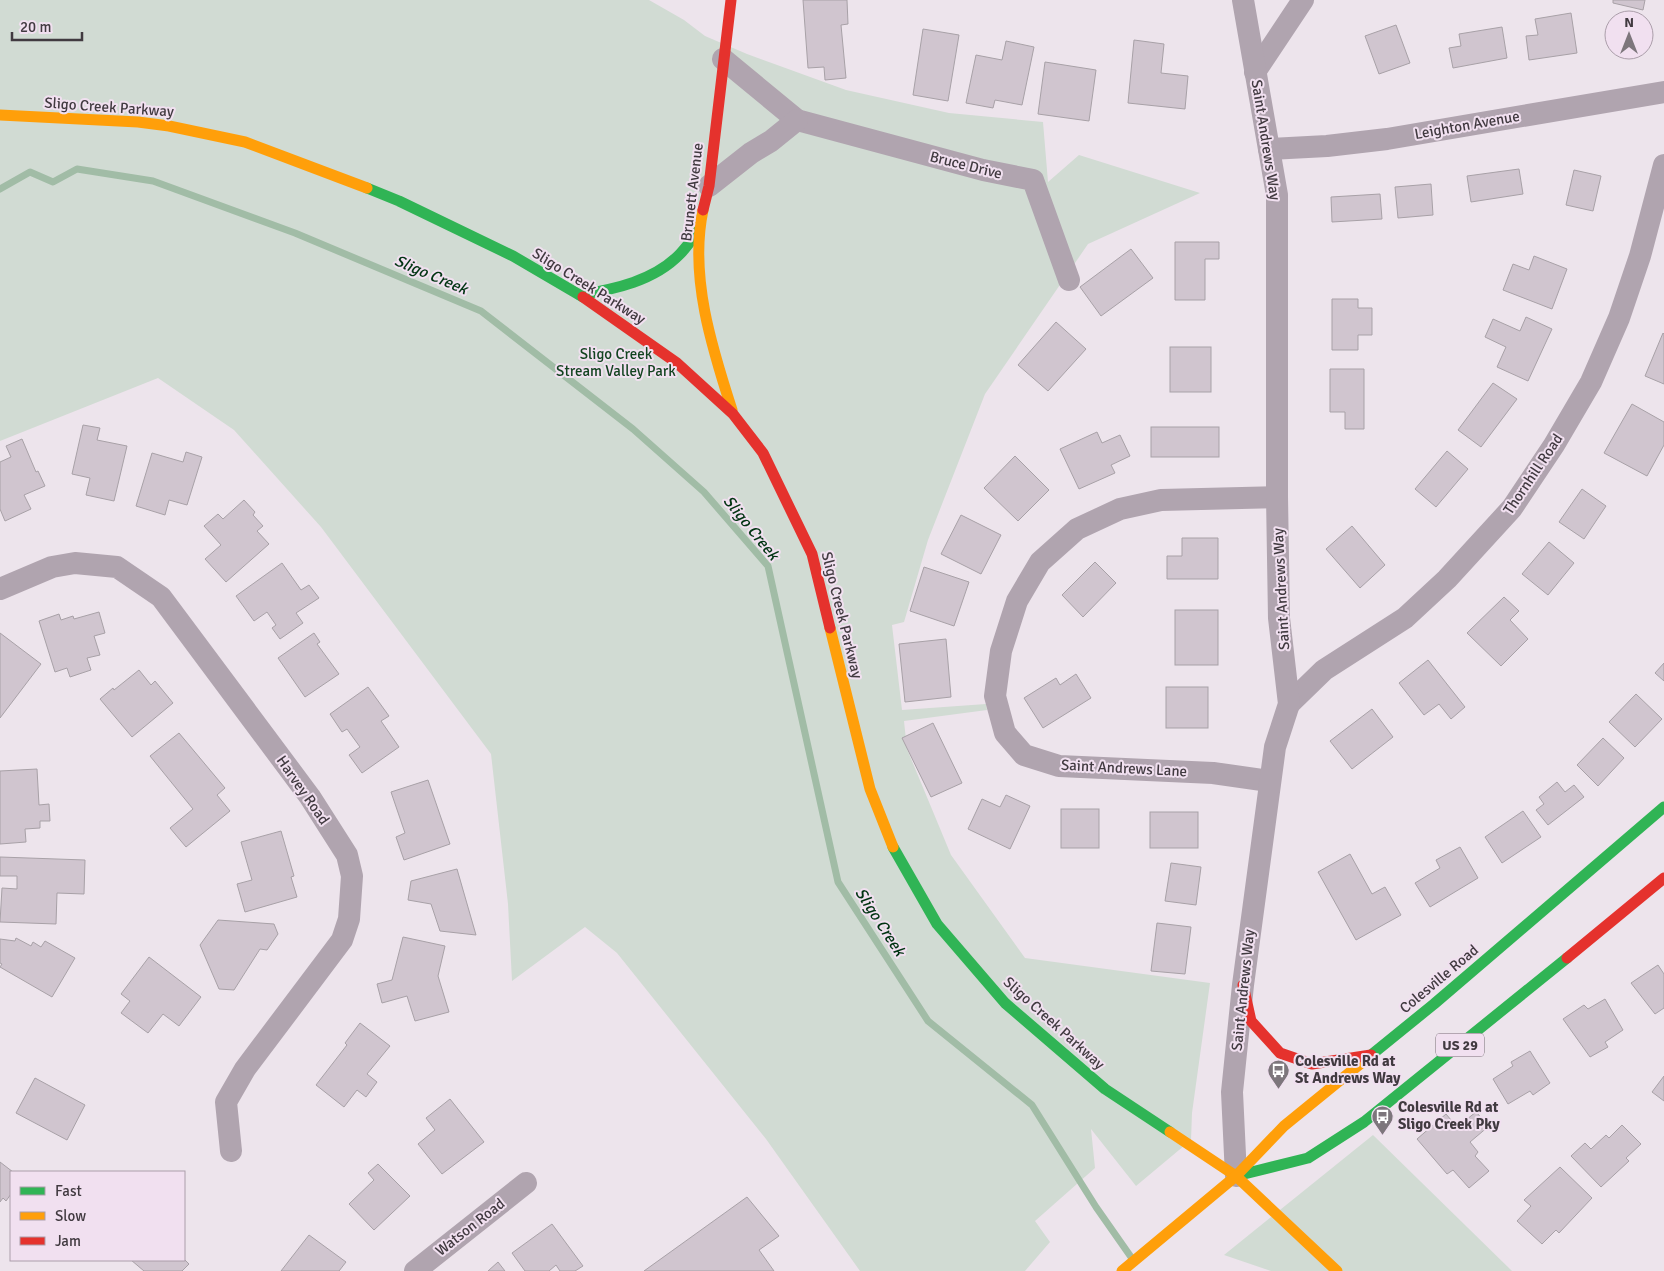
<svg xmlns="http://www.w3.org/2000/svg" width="1664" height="1271" font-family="Signika,sans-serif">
<rect width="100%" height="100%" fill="#ede4ec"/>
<g fill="#d1dbd3">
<path d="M0,0H649L684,20L705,36L747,54L846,90L949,113L1043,122L1048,182L1079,155L1200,193L1088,244L985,394L928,540L904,622L892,625L902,710L986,704L987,710L904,721L907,749L951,855L1025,958L1210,983L1192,1113L1191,1140L1136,1186L1091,1129L1095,1168L1035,1221L1050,1242L1025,1271H860L766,1139L617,953L585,927L512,981L508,904L491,754L321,527L234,430L158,378L0,441Z"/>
<path d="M1373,1135L1512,1271H1271L1224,1255Z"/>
</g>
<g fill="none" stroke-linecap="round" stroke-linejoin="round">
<path stroke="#a1bca6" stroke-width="7" d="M0,189L30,172L53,182L77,169L153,181L295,233L481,311L633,429L704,492L768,566L838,882L928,1021L1032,1105L1096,1207L1131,1257"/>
</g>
<g fill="#d0c5cf" stroke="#a8a1a7">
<path d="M803,0H847L848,24L841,25L846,78L825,80L824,67L808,68Z"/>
<path d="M1613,0H1645L1643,10L1613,3Z"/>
<path d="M1571,13L1577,53L1529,60L1526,36L1538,35L1535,19Z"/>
<path d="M1396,25L1410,63L1379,74L1365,36Z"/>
<path d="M1502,27L1507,58L1453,68L1449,48L1461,46L1459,34Z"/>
<path d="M923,29L959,35L948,101L913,95Z"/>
<path d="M1134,40L1164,44L1161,73L1188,76L1185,109L1128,103Z"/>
<path d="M1006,41L1034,47L1022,105L995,100L993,108L966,103L976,55L1002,60Z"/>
<path d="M1045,62L1096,70L1089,121L1038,114Z"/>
<path d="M1519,169L1523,194L1471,202L1467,176Z"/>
<path d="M1574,170L1601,176L1593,211L1566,205Z"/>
<path d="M1431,184L1433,215L1398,218L1395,187Z"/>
<path d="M1380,194L1382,219L1332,222L1331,197Z"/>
<path d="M1175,242H1219V259H1205V300H1175Z"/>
<path d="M1131,249L1153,278L1101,316L1080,287Z"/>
<path d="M1534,256L1567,269L1552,309L1503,290L1513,264L1529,270Z"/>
<path d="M1332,299H1358V308H1372V335H1358V350H1332Z"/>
<path d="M1526,317L1552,329L1528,381L1497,367L1506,347L1485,337L1493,319L1520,331Z"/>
<path d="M1056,322L1086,349L1048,391L1018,365Z"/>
<path d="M1663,333L1664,334V384L1645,376Z"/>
<rect x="1170" y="347" width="41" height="45"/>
<path d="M1330,369H1364V429H1345V412H1330Z"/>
<path d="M1493,383L1517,399L1481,447L1458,430Z"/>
<path d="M1632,404L1664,422V445L1647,476L1604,453Z"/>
<path d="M83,425L100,428L97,440L127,446L114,501L86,495L90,478L72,474Z"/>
<rect x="1151" y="427" width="68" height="30"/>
<path d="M1097,432L1102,443L1120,435L1130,456L1111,465L1115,473L1079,489L1060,449Z"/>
<path d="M22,439L36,472L38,471L45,486L24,495L31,509L5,521L0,509V462L11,457L6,446Z"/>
<path d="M1447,451L1468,469L1436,507L1415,489Z"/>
<path d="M186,452L202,457L187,505L169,500L165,515L136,506L152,453L183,462Z"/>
<path d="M1015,456L1049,490L1018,521L984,488Z"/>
<path d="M1582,489L1606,506L1584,539L1559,522Z"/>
<path d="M244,500L255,512L253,515L263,526L257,531L269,544L226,582L205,559L221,545L204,526L218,514L223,519Z"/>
<path d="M961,515L1001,535L981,574L941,554Z"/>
<path d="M1352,526L1385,565L1360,588L1326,549Z"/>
<path d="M1182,538H1218V579H1167V556H1182Z"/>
<path d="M1549,542L1574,563L1548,595L1522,574Z"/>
<path d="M1095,562L1116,583L1083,617L1062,595Z"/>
<path d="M282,563L301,590L309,585L319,598L296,613L303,623L280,639L272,628L276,625L267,612L254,621L236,596Z"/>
<path d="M924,567L969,582L954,626L910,611Z"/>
<path d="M1504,597L1519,611L1510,620L1528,639L1501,666L1467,633Z"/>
<rect x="1175" y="610" width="43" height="55"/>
<path d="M99,612L105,633L94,636L100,655L87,658L91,670L70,677L67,668L55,672L39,621L59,614L61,620L73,616L74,619Z"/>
<path d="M0,633L41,664L0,718Z"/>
<path d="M314,633L320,642L317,644L339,674L305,697L278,658Z"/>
<path d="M946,639L951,697L905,702L899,644Z"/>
<path d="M1428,660L1465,707L1451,719L1439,704L1424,715L1399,683Z"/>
<path d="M1664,663V681L1655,673Z"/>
<path d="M139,670L151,685L155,681L173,703L132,737L100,699L113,688L114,690Z"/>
<path d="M1076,674L1091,698L1043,728L1024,698L1056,678L1060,685Z"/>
<path d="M368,687L389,716L381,721L399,747L362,773L349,755L360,747L347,729L342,732L330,714Z"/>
<rect x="1166" y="687" width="42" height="41"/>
<path d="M1636,694L1662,719L1635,747L1609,722Z"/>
<path d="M1372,709L1393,737L1352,769L1330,741Z"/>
<path d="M933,723L962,783L931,797L902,738Z"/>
<path d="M179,733L225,788L217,795L230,811L186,847L170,828L193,809L150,756Z"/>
<path d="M1603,738L1624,758L1598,786L1577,765Z"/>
<path d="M37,769L39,805L49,804L50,821H40V828L25,829L26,842L0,844V771Z"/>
<path d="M428,780L450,844L404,860L396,837L405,833L391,792Z"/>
<path d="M1557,782L1565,792L1574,785L1584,797L1548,825L1536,810L1544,804L1539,797Z"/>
<path d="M1006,795L1030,806L1010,849L968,829L982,799L1000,807Z"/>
<rect x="1061" y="809" width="38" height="39"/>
<path d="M1523,811L1541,837L1502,863L1485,837Z"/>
<rect x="1150" y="812" width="48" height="36"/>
<path d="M281,831L294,876L291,877L297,897L245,912L237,884L252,880L241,842Z"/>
<path d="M1460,847L1478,878L1430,907L1415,883L1440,868L1436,860Z"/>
<path d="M1350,854L1372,894L1385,887L1401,915L1356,940L1318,872Z"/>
<path d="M0,857L85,860L84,894L57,893L56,924L0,922L2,888L17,889V876H0Z"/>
<path d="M1171,863L1201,867L1196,905L1165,901Z"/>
<path d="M457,869L476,935L440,931L431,904L408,900L411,881Z"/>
<path d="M218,920L274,924L278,934L267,950L260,949L234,990L219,989L200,945Z"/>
<path d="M1157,923L1191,927L1185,974L1151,971Z"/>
<path d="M403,937L445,946L438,976L449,1012L415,1021L407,996L382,1003L377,984L392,980Z"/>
<path d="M16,938L31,946L33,942L41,947L45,941L75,958L52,997L0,967L2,964L0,963V939L15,941Z"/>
<path d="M149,957L201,997L179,1026L163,1014L148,1033L121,1013L130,1001L121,994Z"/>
<path d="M1658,965L1664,974V1008L1655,1014L1631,983Z"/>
<path d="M1605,999L1623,1030L1605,1042L1608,1047L1590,1057L1563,1019L1584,1005L1588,1009Z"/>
<path d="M360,1023L390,1046L367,1074L377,1082L366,1097L357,1090L344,1107L316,1085L347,1045L345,1043Z"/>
<path d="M1530,1051L1550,1083L1533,1095L1530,1091L1508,1104L1493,1079L1513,1066L1511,1062Z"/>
<path d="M1664,1076V1101L1652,1092Z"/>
<path d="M35,1078L85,1105L67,1140L16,1113Z"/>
<path d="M450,1099L484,1142L442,1174L418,1144L435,1130L426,1118Z"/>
<path d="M1476,1112L1489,1126L1470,1142L1478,1152L1475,1156L1489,1171L1469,1188L1453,1170L1447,1174L1417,1139L1446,1114L1457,1127Z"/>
<path d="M1622,1125L1641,1144L1626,1158L1629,1161L1601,1187L1571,1156L1585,1143L1591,1149L1606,1135L1609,1138Z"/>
<path d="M0,1162L13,1172H11V1194L6,1201L3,1198L0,1202Z"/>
<path d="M378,1164L410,1196L374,1230L349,1204L374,1180L368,1173Z"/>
<path d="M1560,1167L1592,1198L1559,1233L1556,1230L1542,1244L1517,1221L1531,1206L1524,1200Z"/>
<path d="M747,1197L779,1236L759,1250L774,1271H644Z"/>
<path d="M552,1224L583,1266L575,1271H560L556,1265L549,1271H525L512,1253Z"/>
<path d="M309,1235L346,1262L339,1271H281Z"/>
<path d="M184,1259L189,1264L182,1271H144L131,1260Z"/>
<path d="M498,1262L505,1271H488Z"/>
</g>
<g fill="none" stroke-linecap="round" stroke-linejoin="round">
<g stroke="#b0a4af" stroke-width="22">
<path d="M723,59L797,120L983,170L1033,180L1069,280"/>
<path d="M1255,72L1303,0"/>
<path d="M1269,149L1327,146L1387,139L1664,92"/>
<path d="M709,186L751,153L771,141L797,120"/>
<path d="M0,589L52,567L75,563L117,567L161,597L310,797L347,855L352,876L349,919L342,940L245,1069L226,1102L231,1151"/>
<path d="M1289,704L1324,670L1405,618L1447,579L1512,508L1554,445L1591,382L1619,318L1640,256L1664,165"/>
<path d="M1269,781L1213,773L1059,766L1024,755L1005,733L995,696L1001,651L1017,601L1040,562L1077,529L1120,509L1161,500L1277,497"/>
<path d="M1236,1176L1232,1092L1243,985L1275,747L1289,704L1279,618L1277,497V195L1243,0"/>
<path d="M415,1271L526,1183"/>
</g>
<g stroke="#30b455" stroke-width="11">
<path d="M367,188L399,201L513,256L583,297"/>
<path d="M580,295C615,289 654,281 680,254C687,247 693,238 699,230"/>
<path d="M893,847L937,924L1005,1003L1105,1089L1170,1132"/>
<path d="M1365,1060L1434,1004L1664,807"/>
<path d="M1236,1176L1308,1158L1364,1122L1567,958"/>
</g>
<g stroke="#ff9f0a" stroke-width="11">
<path d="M0,115L138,122L169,126L245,142L367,188"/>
<path d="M703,210C689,276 712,348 732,410"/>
<path d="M830,628L870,789L893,847"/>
<path d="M1170,1132L1236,1176L1337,1271"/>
<path d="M1122,1271L1236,1176L1284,1126L1365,1060"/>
</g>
<g stroke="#e5322d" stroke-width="11">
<path d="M703,210L709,186L731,0"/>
<path d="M583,297L677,363L733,414L763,453L812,554L830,628"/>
<path d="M1567,958L1664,878"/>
<path d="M1243,985L1251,1021L1280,1053L1312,1064L1371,1055"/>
</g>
</g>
<defs>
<symbol id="bus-pin" viewBox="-11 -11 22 30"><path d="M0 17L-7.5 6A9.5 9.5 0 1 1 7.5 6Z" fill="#7d767c" stroke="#f1e0f0"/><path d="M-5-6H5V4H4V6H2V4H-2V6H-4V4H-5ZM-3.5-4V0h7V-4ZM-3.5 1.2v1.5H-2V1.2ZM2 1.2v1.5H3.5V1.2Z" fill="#fff"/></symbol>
</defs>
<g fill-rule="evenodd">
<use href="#bus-pin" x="1266" y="1058" width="25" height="34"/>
<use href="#bus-pin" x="1370" y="1104" width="25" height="34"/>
</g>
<g text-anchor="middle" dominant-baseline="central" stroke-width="4" stroke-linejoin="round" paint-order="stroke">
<rect fill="#f1e0f0" stroke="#766c75" stroke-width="1" x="1436" y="1033.5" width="48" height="23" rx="4"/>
<g font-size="14" font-weight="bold" fill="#413a40">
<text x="1460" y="1045">US 29</text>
</g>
<g font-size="15" fill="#413a40" stroke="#f1e0f0">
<text transform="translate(109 107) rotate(4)">Sligo Creek Parkway</text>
<text transform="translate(1467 125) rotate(-10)">Leighton Avenue</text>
<text transform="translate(1266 140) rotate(81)">Saint Andrews Way</text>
<text transform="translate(966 165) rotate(14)">Bruce Drive</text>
<text transform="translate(692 192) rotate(-83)">Brunett Avenue</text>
<text transform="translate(589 286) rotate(32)">Sligo Creek Parkway</text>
<text transform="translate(1533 474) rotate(-56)">Thornhill Road</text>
<text transform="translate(1281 589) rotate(-93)">Saint Andrews Way</text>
<text transform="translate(842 615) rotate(76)">Sligo Creek Parkway</text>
<text transform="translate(1124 768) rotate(3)">Saint Andrews Lane</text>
<text transform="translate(303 790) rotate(55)">Harvey Road</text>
<text transform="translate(1439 979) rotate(-40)">Colesville Road</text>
<text transform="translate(1243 990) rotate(-84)">Saint Andrews Way</text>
<text transform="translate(1054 1023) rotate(42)">Sligo Creek Parkway</text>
<text transform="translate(470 1227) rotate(-38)">Watson Road</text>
</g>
<g font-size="15" fill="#134320" stroke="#f1e0f0">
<text x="616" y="354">Sligo Creek<tspan x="616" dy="17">Stream Valley Park</tspan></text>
</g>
<g font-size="15" font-weight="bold" fill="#413a40" stroke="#f1e0f0" text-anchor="start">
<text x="1295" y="1061">Colesville Rd at<tspan x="1295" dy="17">St Andrews Way</tspan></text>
<text x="1398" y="1107">Colesville Rd at<tspan x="1398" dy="17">Sligo Creek Pky</tspan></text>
</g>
<g font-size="16" font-style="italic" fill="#013412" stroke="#f1e0f0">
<text transform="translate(431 275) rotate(23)">Sligo Creek</text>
<text transform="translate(751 528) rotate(51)">Sligo Creek</text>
<text transform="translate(880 922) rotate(57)">Sligo Creek</text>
</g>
</g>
<rect x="10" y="1171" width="175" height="90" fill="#f1e0f0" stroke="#ab9eaa"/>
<rect x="20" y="1187" width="25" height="8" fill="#30b455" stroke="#ab9eaa"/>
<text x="55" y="1196" font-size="15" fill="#413a40">Fast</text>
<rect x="20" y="1212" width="25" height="8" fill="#ff9f0a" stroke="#ab9eaa"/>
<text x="55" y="1221" font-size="15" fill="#413a40">Slow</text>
<rect x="20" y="1237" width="25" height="8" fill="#e5322d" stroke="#ab9eaa"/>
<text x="55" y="1246" font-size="15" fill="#413a40">Jam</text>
<g transform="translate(1629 35)"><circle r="24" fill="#f1e0f0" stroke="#ab9eaa"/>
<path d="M0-4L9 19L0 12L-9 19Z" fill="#7d767c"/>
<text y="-8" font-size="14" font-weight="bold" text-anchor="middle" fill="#413a40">N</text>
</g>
<path d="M12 32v8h70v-8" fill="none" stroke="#413a40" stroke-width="2.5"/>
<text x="20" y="32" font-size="15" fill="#413a40" stroke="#f1e0f0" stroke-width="4" paint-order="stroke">20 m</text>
</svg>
